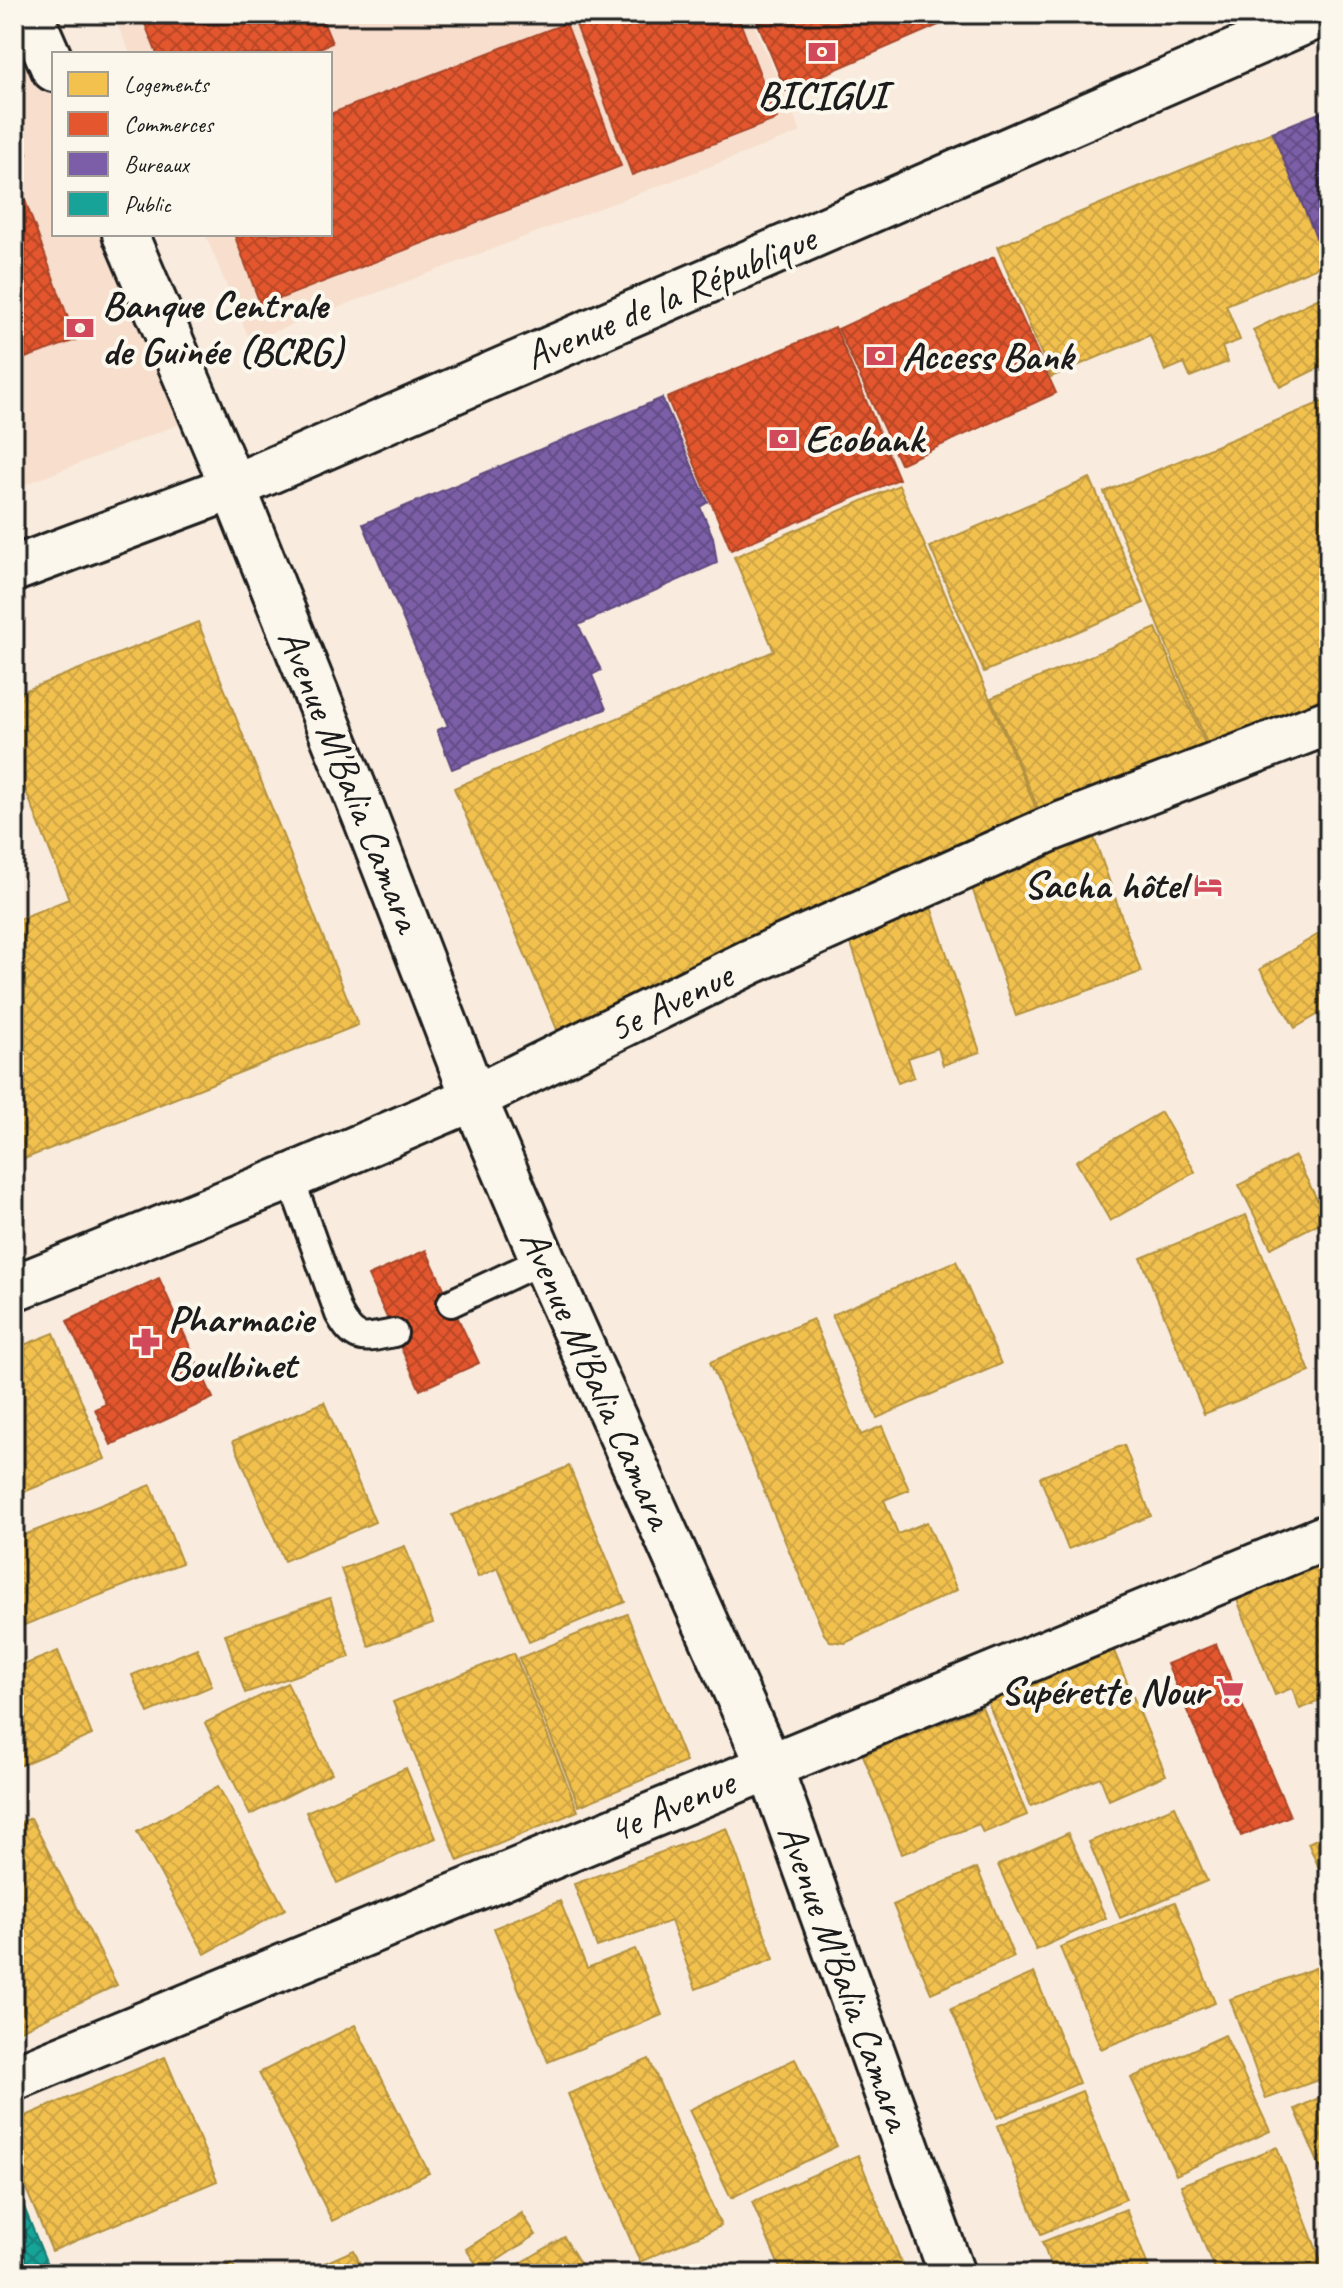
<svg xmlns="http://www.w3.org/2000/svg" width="1343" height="2288" font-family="Caveat,sans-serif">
<defs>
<pattern id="homes-cross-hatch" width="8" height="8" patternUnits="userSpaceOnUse" patternTransform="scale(2)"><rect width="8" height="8" fill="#f2c14e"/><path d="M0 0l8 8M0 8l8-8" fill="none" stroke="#cfa544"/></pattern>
<pattern id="shops-cross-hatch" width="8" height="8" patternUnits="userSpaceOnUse" patternTransform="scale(2)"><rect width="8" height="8" fill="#e4572e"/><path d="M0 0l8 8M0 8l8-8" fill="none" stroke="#b84726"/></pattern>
<pattern id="offices-cross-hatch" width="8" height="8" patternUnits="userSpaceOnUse" patternTransform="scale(2)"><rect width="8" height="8" fill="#7b5ea7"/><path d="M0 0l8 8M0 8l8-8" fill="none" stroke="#644d87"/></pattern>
<pattern id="public-cross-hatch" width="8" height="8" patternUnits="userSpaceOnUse" patternTransform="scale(2)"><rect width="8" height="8" fill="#17a398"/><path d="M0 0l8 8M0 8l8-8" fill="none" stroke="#14847b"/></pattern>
</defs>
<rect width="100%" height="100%" fill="#f9ecde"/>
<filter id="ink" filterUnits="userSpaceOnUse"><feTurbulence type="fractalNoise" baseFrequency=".0125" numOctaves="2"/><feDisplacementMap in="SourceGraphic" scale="16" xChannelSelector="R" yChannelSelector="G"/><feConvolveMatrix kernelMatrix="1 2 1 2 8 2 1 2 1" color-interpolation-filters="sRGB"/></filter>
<g filter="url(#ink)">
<g fill="#f7decd">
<path d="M14,14H22L54,97V234H108L182,423L14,489Z"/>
<path d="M113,14H749L801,132L250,341L205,234H330V54H130Z"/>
</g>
<g fill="url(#homes-cross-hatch)" stroke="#b2903f" stroke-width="2">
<path d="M1272,132L1327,263L1226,305L1240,340L1222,347L1228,362L1190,377L1184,363L1165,371L1150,335L1051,377L997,247Z"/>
<path d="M1321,297L1329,315V363L1280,387L1253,330Z"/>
<path d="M1329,399V710L1213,758L1104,492Z"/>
<path d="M1090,478L1144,603L984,672L930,547Z"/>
<path d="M899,485L1044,827L559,1034L454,788L774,651L734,557Z"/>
<path d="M198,622L358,1025L14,1163V921L69,899L14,761V695Z"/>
<path d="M1156,628L1210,755L1045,825L991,698Z"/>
<path d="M1090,826L1141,972L1016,1016L966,870Z"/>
<path d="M931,907L980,1052L943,1065L938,1048L908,1058L914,1077L898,1083L848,935Z"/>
<path d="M1329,928V1008L1295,1028L1260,969Z"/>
<path d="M1161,1112L1195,1172L1110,1221L1076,1161Z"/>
<path d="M1295,1156L1327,1219L1271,1248L1239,1185Z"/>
<path d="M1246,1215L1310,1372L1204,1414L1141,1258Z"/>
<path d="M956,1261L1001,1364L877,1418L832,1315Z"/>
<path d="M813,1319L861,1435L882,1426L909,1490L884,1500L898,1534L927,1522L957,1590L845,1643L830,1641L824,1634L710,1362Z"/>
<path d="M54,1333L105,1459L14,1496V1349Z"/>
<path d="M324,1402L375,1522L284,1561L233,1441Z"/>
<path d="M1124,1445L1151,1516L1068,1549L1040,1477Z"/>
<path d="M569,1466L625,1602L529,1642L498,1568L478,1577L452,1515Z"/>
<path d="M151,1485L182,1563L14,1629V1539Z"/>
<path d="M405,1546L433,1623L369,1646L341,1569Z"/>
<path d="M1329,1554V1697L1300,1709L1292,1688L1275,1695L1234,1592Z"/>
<path d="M330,1598L350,1657L245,1693L225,1634Z"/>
<path d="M627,1614L686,1762L579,1806L519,1658Z"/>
<path d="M1111,1644L1166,1775L1109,1800L1100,1777L1031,1806L985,1696Z"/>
<path d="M197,1648L212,1686L148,1713L132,1675Z"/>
<path d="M58,1651L92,1735L14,1768V1669Z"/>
<path d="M514,1653L578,1811L458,1861L393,1702Z"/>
<path d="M287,1683L332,1773L250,1815L205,1723Z"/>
<path d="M982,1707L1027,1815L983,1833L979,1824L902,1854L863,1755Z"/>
<path d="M406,1768L436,1838L337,1883L306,1812Z"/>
<path d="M218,1786L285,1909L205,1954L137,1832Z"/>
<path d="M1175,1806L1207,1881L1120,1918L1089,1842Z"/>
<path d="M31,1818L117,1985L14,2033V1825Z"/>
<path d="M727,1828L774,1959L696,1989L671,1921L597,1947L574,1884Z"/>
<path d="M1068,1833L1106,1918L1036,1950L998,1865Z"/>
<path d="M1329,1833V1891L1308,1843Z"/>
<path d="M977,1868L1014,1957L931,1993L893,1905Z"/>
<path d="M560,1901L587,1968L635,1949L662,2015L548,2062L494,1928Z"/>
<path d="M1175,1902L1215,2003L1101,2049L1060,1947Z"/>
<path d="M1329,1963V2076L1266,2099L1230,1999Z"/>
<path d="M1034,1973L1079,2083L997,2118L951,2009Z"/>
<path d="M355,2025L429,2173L332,2221L259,2073Z"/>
<path d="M1225,2035L1270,2131L1176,2175L1131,2078Z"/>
<path d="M165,2057L217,2181L52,2251L14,2160V2121Z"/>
<path d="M649,2059L721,2226L640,2262L568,2094Z"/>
<path d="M795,2059L837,2146L731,2198L689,2110Z"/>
<path d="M1082,2091L1126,2199L1041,2234L997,2126Z"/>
<path d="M1329,2093V2188L1295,2109Z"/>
<path d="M1277,2147L1326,2274H1216L1181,2185Z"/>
<path d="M858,2155L906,2274H779L782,2273L752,2202Z"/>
<path d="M1126,2209L1151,2274H1054L1042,2242Z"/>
<path d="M522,2213L536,2235L481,2271L466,2249Z"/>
<path d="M564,2237L581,2265L566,2274H514L511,2269Z"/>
<path d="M354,2250L364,2274H300Z"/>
<path d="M232,2263L238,2274H208Z"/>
</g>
<g fill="url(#shops-cross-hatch)" stroke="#a84529" stroke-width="2">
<path d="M141,14H320L332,43L305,54H157Z"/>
<path d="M572,14H737L777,119L632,175Z"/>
<path d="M754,14H964L786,91Z"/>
<path d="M566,23L621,166L261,306L234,234H330V114Z"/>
<path d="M14,119L27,154L14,159Z"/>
<path d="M14,170L76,340L14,362Z"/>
<path d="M994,257L1056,393L900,464L838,329Z"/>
<path d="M835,327L899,479L731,550L667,398Z"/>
<path d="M426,1250L479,1363L420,1390L368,1276Z"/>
<path d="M159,1278L213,1398L111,1445L95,1409L106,1404L67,1321Z"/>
<path d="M1216,1644L1290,1816L1241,1836L1167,1664Z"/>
</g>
<g fill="url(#offices-cross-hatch)" stroke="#5e4a7d" stroke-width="2">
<path d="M1329,109V262L1327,263L1272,132Z"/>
<path d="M662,398L708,502L700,507L713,537L717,563L578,625L601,670L592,675L606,709L452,769L437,730L448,726L363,524Z"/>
</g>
<path fill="url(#public-cross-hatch)" stroke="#187a73" stroke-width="2" d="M14,2182L51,2274H14Z"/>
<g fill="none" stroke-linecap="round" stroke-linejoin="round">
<defs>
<g id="service">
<path d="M290,1177L339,1314C356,1344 363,1339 394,1333"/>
<path d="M451,1303L543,1260"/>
</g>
<g id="minor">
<path d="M30,14L54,69"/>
<path d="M125,234L233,487"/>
<path d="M14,1288L290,1177L474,1098L750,962L1050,829L1329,722"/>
<path d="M14,2078L1329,1536"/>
</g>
<path id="tertiary" d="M233,487L367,821L474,1098L543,1260L769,1765L952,2274"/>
<path id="primary" d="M14,569L233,487L1322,14"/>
</defs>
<use href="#service" stroke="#1c1c1c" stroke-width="32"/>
<use href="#minor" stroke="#1c1c1c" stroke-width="50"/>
<use href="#tertiary" stroke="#1c1c1c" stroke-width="50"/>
<use href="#primary" stroke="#1c1c1c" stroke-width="50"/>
<use href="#service" stroke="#fbf7ec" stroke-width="26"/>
<use href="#minor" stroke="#fbf7ec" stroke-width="44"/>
<use href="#tertiary" stroke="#fbf7ec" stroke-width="44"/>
<use href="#primary" stroke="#fbf7ec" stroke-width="44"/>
</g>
</g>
<defs>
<symbol id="bank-bare" viewBox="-9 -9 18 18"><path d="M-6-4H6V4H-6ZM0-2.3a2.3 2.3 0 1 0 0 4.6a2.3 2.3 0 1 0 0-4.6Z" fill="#d1495b" stroke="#fbf7ec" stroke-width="2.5" paint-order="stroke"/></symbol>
<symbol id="hotel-bare" viewBox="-9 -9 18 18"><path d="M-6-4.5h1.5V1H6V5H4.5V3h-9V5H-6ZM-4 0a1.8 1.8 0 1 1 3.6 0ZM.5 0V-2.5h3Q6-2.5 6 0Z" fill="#d1495b" stroke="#fbf7ec" stroke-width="2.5" paint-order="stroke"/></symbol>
<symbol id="pharmacy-bare" viewBox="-9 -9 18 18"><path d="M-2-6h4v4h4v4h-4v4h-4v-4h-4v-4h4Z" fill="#d1495b" stroke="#fbf7ec" stroke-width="2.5" paint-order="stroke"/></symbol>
<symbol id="supermarket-bare" viewBox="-9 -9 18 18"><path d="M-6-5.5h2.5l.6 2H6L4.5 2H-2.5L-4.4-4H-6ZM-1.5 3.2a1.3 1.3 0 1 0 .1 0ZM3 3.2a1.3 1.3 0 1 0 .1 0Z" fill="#d1495b" stroke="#fbf7ec" stroke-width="2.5" paint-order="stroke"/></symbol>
</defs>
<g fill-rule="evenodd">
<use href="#bank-bare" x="802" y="32" width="40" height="40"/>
<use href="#bank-bare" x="60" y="308" width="40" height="40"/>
<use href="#bank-bare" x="860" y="336" width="40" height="40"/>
<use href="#bank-bare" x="763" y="419" width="40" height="40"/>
<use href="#hotel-bare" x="1188" y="865" width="40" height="40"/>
<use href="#pharmacy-bare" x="126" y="1322" width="40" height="40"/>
<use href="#supermarket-bare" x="1210" y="1671" width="40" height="40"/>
</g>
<g text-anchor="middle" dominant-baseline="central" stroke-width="8" stroke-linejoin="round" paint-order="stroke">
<g font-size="40" font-weight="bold" fill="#1c1c1c" stroke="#fbf7ec" text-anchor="start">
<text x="822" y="95" text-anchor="middle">BICIGUI</text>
<text x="102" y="305">Banque Centrale<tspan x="102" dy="46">de Guinée (BCRG)</tspan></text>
<text x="902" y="356">Access Bank</text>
<text x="805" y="439">Ecobank</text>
<text x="1186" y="885" text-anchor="end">Sacha hôtel</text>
<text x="168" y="1319">Pharmacie<tspan x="168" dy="46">Boulbinet</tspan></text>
<text x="1208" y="1691" text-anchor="end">Supérette Nour</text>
</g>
<g font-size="40" fill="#1c1c1c" stroke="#fbf7ec">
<text transform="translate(670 297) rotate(-23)">Avenue de la République</text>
<text transform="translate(350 780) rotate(68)">Avenue M'Balia Camara</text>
<text transform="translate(670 1002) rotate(-26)">5e Avenue</text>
<text transform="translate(597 1379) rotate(66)">Avenue M'Balia Camara</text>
<text transform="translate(671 1806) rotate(-23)">4e Avenue</text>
<text transform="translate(845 1977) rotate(70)">Avenue M'Balia Camara</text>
</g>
</g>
<rect width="1343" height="2288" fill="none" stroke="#fbf7ec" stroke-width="48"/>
<rect x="24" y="24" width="1295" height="2240" fill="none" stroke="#1c1c1c" stroke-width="3" filter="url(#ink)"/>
<rect x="52" y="52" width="280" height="184" fill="#fbf7ec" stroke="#a29f99" stroke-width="2"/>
<rect x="68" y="72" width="40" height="24" fill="#f2c14e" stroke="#a29f99" stroke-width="2"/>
<text x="124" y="92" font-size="24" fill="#1c1c1c">Logements</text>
<rect x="68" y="112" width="40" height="24" fill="#e4572e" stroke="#a29f99" stroke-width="2"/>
<text x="124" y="132" font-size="24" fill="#1c1c1c">Commerces</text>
<rect x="68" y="152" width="40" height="24" fill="#7b5ea7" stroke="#a29f99" stroke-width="2"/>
<text x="124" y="172" font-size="24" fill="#1c1c1c">Bureaux</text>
<rect x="68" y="192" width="40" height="24" fill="#17a398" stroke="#a29f99" stroke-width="2"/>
<text x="124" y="212" font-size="24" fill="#1c1c1c">Public</text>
</svg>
